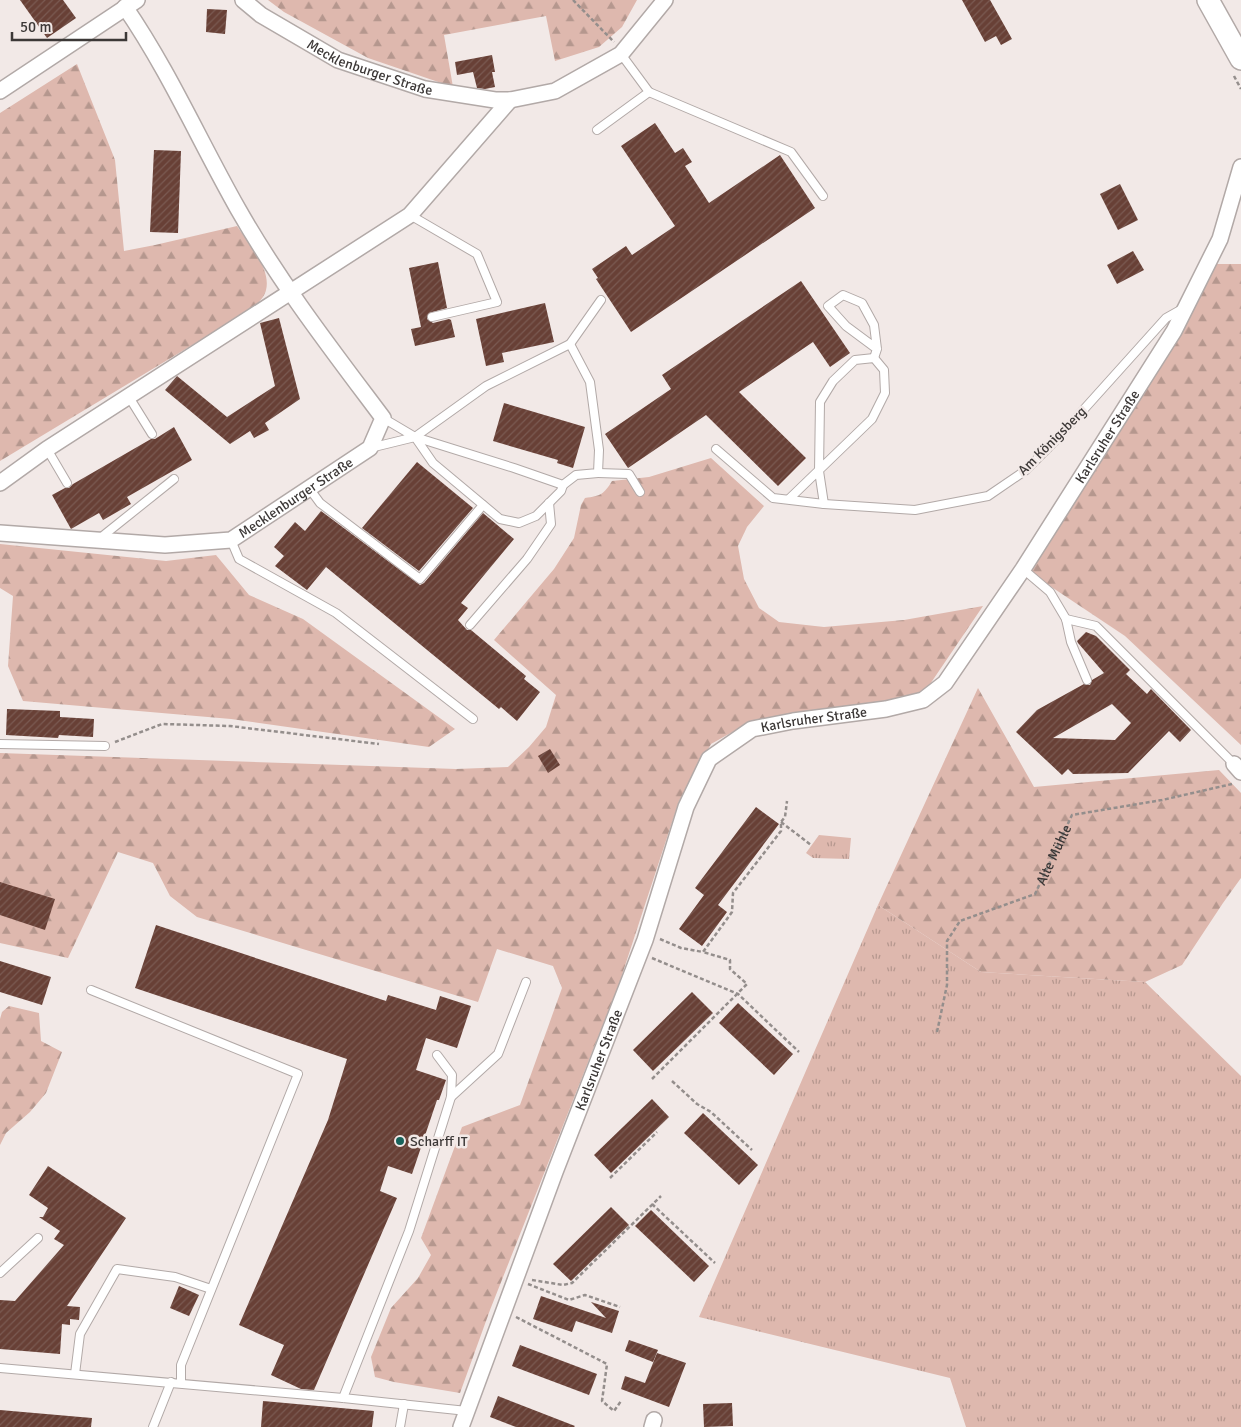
<svg xmlns="http://www.w3.org/2000/svg" width="1241" height="1427" font-family="Signika,sans-serif">
<defs>
<pattern id="grass-tufts" width="24" height="20" patternUnits="userSpaceOnUse" patternTransform="scale(1.25)"><rect width="24" height="20" fill="#deb8ae"/><path d="M3 7l-1-3M5 7V3M7 7l1-3M15 17l-1-3M17 17v-4M19 17l1-3" fill="none" stroke="#b5978e"/></pattern>
<pattern id="forest-firs" width="22" height="20" patternUnits="userSpaceOnUse" patternTransform="scale(1.25)"><rect width="22" height="20" fill="#deb8ae"/><path d="M5 1l3.5 6h-7zM16 11l3.5 6h-7z" fill="#b5978e"/></pattern>
<pattern id="building-hatch" width="6" height="6" patternUnits="userSpaceOnUse" patternTransform="scale(1.25)"><rect width="6" height="6" fill="#684036"/><path d="M-1 1l2-2M0 6l6-6M5 7l2-2" fill="none" stroke="#7a5a52"/></pattern>
</defs>
<rect width="100%" height="100%" fill="#f2e9e7"/>
<g fill="url(#grass-tufts)">
<path d="M819,835L851,838L849,859L813,858L806,853Z"/>
<path d="M878,905L981,972L1145,982L1241,1076V1427H966L950,1378L699,1317Z"/>
</g>
<g fill="url(#forest-firs)">
<path d="M268,0H637L622,27L599,47L555,61L546,16L444,35L453,87L368,58L284,12Z"/>
<path d="M77,64L115,160L124,251L155,245L237,226C249,244 277,275 263,297C260,301 256,305 252,309L0,461V113Z"/>
<path d="M1199,264H1241V745L1125,636L1017,564L1169,326Z"/>
<path d="M711,458L764,506L747,527L738,546L744,579L759,608L779,622L824,627L904,620L983,606L922,696L799,716L752,721L711,744L679,801L619,984L490,1310L460,1393L394,1382L375,1377L371,1357L391,1308L418,1278L431,1255L421,1238L462,1127L520,1105L562,988L553,966L497,949L478,1002L197,917L170,896L153,863L118,852L68,958L0,943V753L456,769L508,767L529,747L546,727L556,695L494,640L554,569L574,538L581,505L585,498C601,496 604,494 612,481L649,477Z"/>
<path d="M0,544L166,561L216,555L249,595L303,619L455,729L429,747L231,719L23,701L8,666L13,596L0,588Z"/>
<path d="M978,688L1034,787L1219,770L1241,793V878L1223,903L1182,965L1145,982L981,972L878,905Z"/>
<path d="M9,1006L39,1013L41,1041L62,1052L46,1093L30,1112L6,1133L0,1145V1019L2,1012Z"/>
</g>
<g fill="url(#building-hatch)" fill-rule="evenodd">
<path d="M20,0H63L76,18L47,38Z"/>
<path d="M962,0H990L1012,39L1001,45L996,36L985,42Z"/>
<path d="M207,9L227,10L225,34L206,32Z"/>
<path d="M492,55L495,72H492L495,87L485,89L477,88L473,72L457,75L455,62Z"/>
<path d="M655,123L675,153L683,148L692,162L685,166L709,203L780,155L815,208L631,332L596,279L598,278L592,269L626,246L632,255L675,226L621,146Z"/>
<path d="M154,150L181,151L178,233L150,232Z"/>
<path d="M1120,184L1138,220L1118,230L1100,194Z"/>
<path d="M1133,251L1144,270L1117,284L1107,265Z"/>
<path d="M438,262L447,308L429,313L427,319L433,323L449,319L451,320L455,337L415,346L411,329L421,327L409,268Z"/>
<path d="M801,281L850,353L830,367L813,342L739,392L806,458L778,486L706,415L628,468L605,434L671,389L662,375Z"/>
<path d="M545,303L554,342L502,353L504,362L486,366L476,319Z"/>
<path d="M279,318L300,399L265,423L269,430L254,438L250,431L230,444L165,390L177,376L227,417L275,386L260,323Z"/>
<path d="M504,403L585,427L573,468L557,463L558,460L493,441Z"/>
<path d="M174,427L192,460L127,497L131,504L103,520L99,513L71,529L52,495L65,488H69L73,484L151,439H155Z"/>
<path d="M417,462L473,508L419,571L362,528Z"/>
<path d="M321,511L420,585L424,583L483,513L514,539L461,603L468,608L458,620L467,630H471L526,676L524,679L540,692L517,721L501,707L499,709L326,567L307,590L275,566L284,556L274,547L295,522L305,531Z"/>
<path d="M1086,632L1096,636L1130,670L1126,674L1147,694L1151,689L1191,730L1180,742L1169,731L1128,773L1073,774L1068,769L1062,775L1016,732L1037,710L1084,684L1090,685L1092,680L1104,673L1078,643L1077,641ZM1112,704L1131,723L1115,740L1053,738Z"/>
<path d="M7,709L60,711V717L94,719L93,737L59,735L58,738L6,735Z"/>
<path d="M550,749L560,765L548,773L538,756Z"/>
<path d="M756,807L779,824L718,905L727,912L702,946L679,929L704,895L695,888Z"/>
<path d="M0,882L55,899L45,930L0,915Z"/>
<path d="M156,925L386,1001L388,995L436,1010L440,996L471,1006L457,1048L426,1038L416,1070L446,1080L439,1100H437L412,1174L388,1166L380,1191L397,1198L314,1390L301,1389L271,1375L284,1345L239,1325L328,1120L347,1059L135,988Z"/>
<path d="M0,961L51,977L42,1005L0,992Z"/>
<path d="M692,992L713,1013L653,1071L633,1050Z"/>
<path d="M738,1003L793,1054L774,1075L719,1023Z"/>
<path d="M652,1099L669,1117L611,1173L594,1155Z"/>
<path d="M703,1113L758,1165L739,1185L684,1133Z"/>
<path d="M48,1166L126,1218L67,1306L80,1307L79,1320L70,1319V1325L62,1324L60,1354L0,1349V1300L15,1301L64,1245L54,1239L60,1231L39,1217H43L48,1208L29,1195Z"/>
<path d="M611,1207L629,1225L571,1281L553,1264Z"/>
<path d="M651,1210L709,1266L694,1282L635,1226Z"/>
<path d="M179,1286L199,1295L189,1316L170,1308Z"/>
<path d="M541,1296L606,1318L591,1302L619,1311L612,1333L576,1321L572,1332L533,1319Z"/>
<path d="M629,1340L658,1350L653,1362L625,1351Z"/>
<path d="M520,1345L597,1374L589,1395L512,1366Z"/>
<path d="M657,1353L686,1363L669,1407L621,1389L625,1376L645,1383Z"/>
<path d="M498,1396L575,1426L574,1427H516L490,1417Z"/>
<path d="M263,1401L374,1411L372,1427H261Z"/>
<path d="M732,1403L733,1426L704,1427L703,1404Z"/>
<path d="M0,1410L92,1418L91,1427H0Z"/>
</g>
<g fill="none" stroke-linecap="round" stroke-linejoin="round">
<defs>
<g id="lane">
<path d="M649,92L791,152L823,196"/>
<path d="M597,130L649,92L621,54"/>
<path d="M410,215L477,254L497,302L432,317"/>
<path d="M874,358L877,349L874,325L862,303L843,295L828,306L846,326L877,349"/>
<path d="M129,397L152,434"/>
<path d="M415,437L514,468L563,485L576,475L598,473L599,450L590,382L570,344"/>
<path d="M415,437L486,386L570,344L601,300"/>
<path d="M415,437L433,463L500,519L519,523L536,516L561,491L563,485"/>
<path d="M370,448L415,437L383,418"/>
<path d="M47,449L67,483"/>
<path d="M716,449L773,498L824,504L915,510L988,496L1026,470L1059,437L1166,318L1182,309"/>
<path d="M598,473L629,474L640,492"/>
<path d="M309,488L320,503L420,579L483,505"/>
<path d="M789,499L872,419L885,393L884,370L874,358L855,360L833,381L820,402L819,471L824,504"/>
<path d="M99,539L174,479"/>
<path d="M231,540L239,559L336,613L473,719"/>
<path d="M1023,569L1050,592L1066,619L1071,642L1087,680"/>
<path d="M1066,619L1096,626L1234,764"/>
<path d="M470,625L527,559L551,524L549,503"/>
<path d="M0,744L105,746"/>
<path d="M91,990L298,1074L181,1365V1383"/>
<path d="M451,1097L498,1054L526,982"/>
<path d="M0,1273L38,1238"/>
<path d="M0,1368L343,1398L467,1411"/>
<path d="M75,1374L80,1334L117,1269L175,1277L211,1289"/>
<path d="M343,1398L409,1231L451,1097L452,1075L437,1055"/>
<path d="M153,1427L171,1382"/>
<path d="M400,1427L404,1404"/>
</g>
<g id="street">
<path id="s2" d="M243,0L261,15L338,60L425,89L495,100H510L555,91L621,54L665,0"/>
<path d="M0,91L137,0"/>
<path d="M0,483L47,449L410,215L510,100"/>
<path id="s3" d="M0,533L165,545L231,540L370,448L383,418C332,350 280,283 238,209C200,142 169,71 125,7"/>
<path d="M1234,764L1241,772"/>
<path id="s4" d="M461,1427L555,1172L645,940L686,807L709,759L752,729L793,721L886,709L923,700L945,683L1023,569L1174,331L1220,239L1241,167"/>
<path d="M652,1427L654,1420"/>
</g>
<path id="secondary" d="M1208,0L1241,59"/>
</defs>
<use href="#lane" stroke="#b2a9a7" stroke-width="10"/>
<use href="#street" stroke="#b2a9a7" stroke-width="18"/>
<use href="#secondary" stroke="#b2a9a7" stroke-width="24"/>
<g stroke="#948e8c" stroke-width="2.5" stroke-dasharray="4 2.5" stroke-linecap="butt">
<path d="M573,0L614,42"/>
<path d="M1234,76L1241,89"/>
<path d="M115,742L162,724L230,726L379,744"/>
<path d="M781,822L811,845"/>
<path d="M660,939L681,948L703,952L732,912L733,893L781,831V822L785,817L787,801"/>
<path d="M652,958L738,994L799,1052"/>
<path id="s1" d="M937,1032L947,985V941L960,921L1035,894L1072,815L1162,800L1232,784"/>
<path d="M652,1079L747,984L730,969V960L703,952"/>
<path d="M672,1081L697,1104L711,1112L752,1150"/>
<path d="M610,1178L657,1132"/>
<path d="M652,1204L715,1263"/>
<path d="M532,1280L563,1285L572,1283L661,1196"/>
<path d="M528,1284L569,1300L585,1295L620,1307"/>
<path d="M516,1317L607,1364L602,1401L614,1411L621,1401"/>
</g>
<use href="#lane" stroke="#fff" stroke-width="8"/>
<use href="#street" stroke="#fff" stroke-width="15"/>
<use href="#secondary" stroke="#fff" stroke-width="21"/>
</g>
<circle fill="#18635b" stroke="#f2e9e7" stroke-width="2" cx="400" cy="1141" r="5"/>
<g text-anchor="middle" dominant-baseline="central" stroke-width="5" stroke-linejoin="round" paint-order="stroke">
<g font-size="14" fill="#3c3837" stroke="#f2e9e7">
<text stroke="none"><textPath href="#s2" startOffset="145">Mecklenburger Straße</textPath></text>
<text stroke="none"><textPath href="#s4" startOffset="1262">Karlsruher Straße</textPath></text>
<text transform="translate(1052 441) rotate(-45)">Am Königsberg</text>
<text stroke="none"><textPath href="#s3" startOffset="309">Mecklenburger Straße</textPath></text>
<text stroke="none"><textPath href="#s4" startOffset="828">Karlsruher Straße</textPath></text>
<text stroke="none"><textPath href="#s1" startOffset="239">Alte Mühle</textPath></text>
<text stroke="none"><textPath href="#s4" startOffset="392">Karlsruher Straße</textPath></text>
</g>
<g font-size="14" fill="#3c3837" stroke="#f2e9e7" text-anchor="start">
<text x="410" y="1141">Scharff IT</text>
</g>
</g>
<path d="M12 32v8h114v-8" fill="none" stroke="#3c3837" stroke-width="2.5"/>
<text x="20" y="32" font-size="15" fill="#3c3837" stroke="#f2e9e7" stroke-width="4" paint-order="stroke">50 m</text>
</svg>
